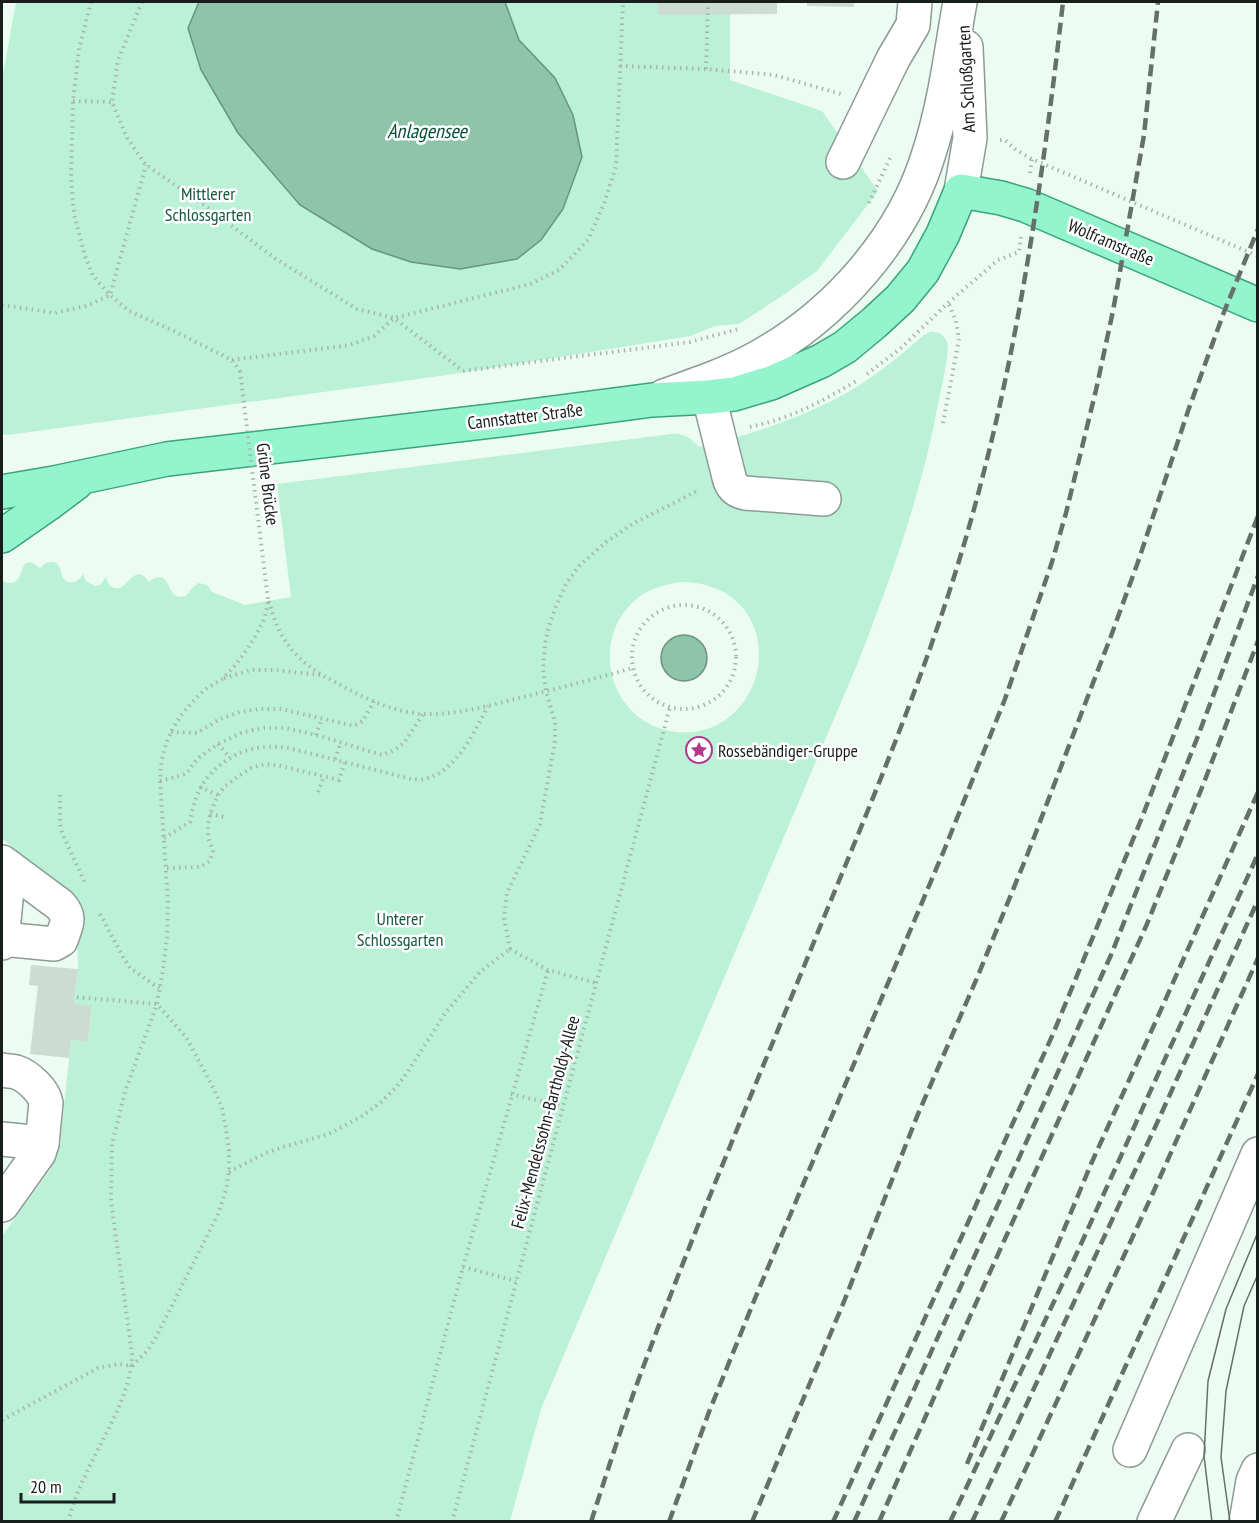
<svg xmlns="http://www.w3.org/2000/svg" width="1259" height="1523" font-family="'PT Sans Narrow',sans-serif">
<rect width="100%" height="100%" fill="#ecfcf3"/>
<g fill="#bbf1d6" fill-rule="evenodd">
<path d="M16,2H730V80L822,111L878,191L817,271L782,296L739,324L715,326L691,336L447,375L8,435L2,434V80Z"/>
<path d="M930,332C940,331 945,336 948,345C947,365 942,385 938,404C922,493 891,577 859,660L541,1409L510,1521H2V1236L50,1170L60,1145L71,1040L88,1042L92,1007L74,1004L78,969L77,912L71,900L2,838V580L7,583C12,583 13,583 17,580C24,573 21,552 40,568C46,561 56,559 60,568C63,574 60,573 63,578C70,587 79,581 83,574L86,581L95,586L101,584L106,577C108,585 112,589 120,588C128,584 129,576 139,574L144,576L149,582L154,578L162,577C171,584 168,592 178,597L186,596L193,587L199,583L207,585L212,592L245,605L291,597L277,484L671,434C684,433 690,438 699,447C752,434 803,418 850,391C877,375 901,355 924,335ZM680,582C691,582 701,583 712,587C792,616 763,739 677,732C612,726 587,644 634,601C647,589 663,585 680,582Z"/>
</g>
<g fill="#8ec5aa" stroke="#6b937f" stroke-width="1.5">
<path d="M199,2H505L519,40L555,78L573,115L582,157L563,209L541,240L517,259L460,269L411,262L372,249L300,205L238,133L201,70L188,28Z"/>
<circle cx="684" cy="658" r="23"/>
</g>
<g fill="#ccdcd3">
<path d="M658,2H777V14L658,15Z"/>
<path d="M807,2H854V7L807,6Z"/>
<path d="M31,965L78,969L74,1004L92,1006L88,1042L71,1040L69,1058L30,1054L38,986L29,985Z"/>
</g>
<g fill="none" stroke-linecap="round" stroke-linejoin="round">
<defs>
<g id="minor">
<path d="M843,162L893,59L913,25L915,2"/>
<path d="M961,191L970,138L966,47"/>
<path d="M664,396C695,385 728,374 757,358C835,315 903,239 929,153C945,104 951,52 960,2"/>
<path d="M709,397L729,477C731,486 736,491 745,493L824,499"/>
<path d="M2,862L60,905C72,918 66,925 61,940L54,944L2,939"/>
<path d="M2,943L9,867"/>
<path d="M2,1070C6,1071 12,1071 16,1072C28,1076 44,1091 46,1103L42,1143L39,1153L2,1205"/>
<path d="M2,1139L42,1143"/>
<path d="M1130,1450L1258,1154"/>
<path d="M1154,1522L1188,1450"/>
<path d="M1246,1522L1253,1481L1258,1470"/>
</g>
<g id="major">
<path d="M2,492L54,483L167,459L508,419L652,400L709,397L734,394L771,383L821,361L845,347L874,323L900,299L923,271L943,234L961,191L1001,198L1025,205L1258,305"/>
<path d="M2,536L48,504L76,483"/>
</g>
</defs>
<use href="#minor" stroke="#8c9b93" stroke-width="36"/>
<use href="#major" stroke="#39a57b" stroke-width="36"/>
<g stroke="#a8b5ae" stroke-width="4" stroke-dasharray="1.5 4.5" stroke-linecap="butt">
<path d="M91,2L79,49L73,101L71,177L74,214L85,256L93,276L110,295L129,311L174,331L232,360L240,371"/>
<path d="M142,2L118,60L112,102L127,138L146,165L200,202L276,259L357,309L394,318L463,371L690,342L739,329"/>
<path d="M620,66L706,69L774,75L841,94"/>
<path d="M706,69L708,2"/>
<path d="M73,101L112,102"/>
<path d="M1000,140H1005L1016,150L1032,159L1258,256"/>
<path d="M1030,173L1032,159"/>
<path d="M869,203L890,158"/>
<path d="M2,305L55,313L86,306L110,295L146,165"/>
<path d="M232,360L350,345L374,336L394,318L530,284L559,270L588,240L604,204L616,166L623,2"/>
<path d="M867,374L901,348L948,303L998,260L1019,252L1021,237"/>
<path d="M943,423L959,339L956,321L948,302"/>
<path d="M750,427C792,418 821,402 858,380"/>
<path d="M269,601C279,642 298,663 335,682C362,697 393,713 425,714C458,715 491,705 523,697C560,688 597,678 633,668"/>
<circle cx="684" cy="657" r="52"/>
<path d="M224,678L251,670H275L320,675"/>
<path d="M171,732L197,733L220,719L240,712L260,709H281L354,726L363,721L374,701"/>
<path d="M316,735L322,718"/>
<path d="M218,744L230,758"/>
<path d="M335,759L341,742"/>
<path d="M160,781L186,774L197,759L218,744L243,732L264,728H285L316,735L382,755L395,750L404,743L423,714"/>
<path d="M200,787L218,795"/>
<path d="M318,792L324,776"/>
<path d="M60,795V823L62,833L85,883"/>
<path d="M210,814L224,817"/>
<path d="M164,838L190,822C192,810 195,798 201,787C211,768 236,751 257,748C268,746 278,747 289,748L411,779C415,779 421,780 425,779C457,771 474,732 488,706"/>
<path d="M167,868L200,867L210,861L213,851L208,837V826L210,814L218,795L224,787L236,778L251,768L266,764L281,766L339,780L345,762"/>
<path d="M100,914L123,957L130,968L160,989"/>
<path d="M510,949L504,918L507,893L540,824L555,741V722L546,691L543,669L545,643L549,626L556,606L566,584L579,566L606,542L634,523L699,490"/>
<path d="M510,949L548,970L596,983"/>
<path d="M511,1094L563,1106"/>
<path d="M229,1172L266,1153L283,1147L329,1134L364,1115L381,1102L397,1086L407,1073L446,1012L480,972L510,949"/>
<path d="M463,1267L516,1281"/>
<path d="M2,1420L98,1368L119,1364L132,1366L148,1350L155,1339L218,1214L226,1190L229,1172V1150L226,1129L222,1108L214,1089L186,1037L157,1004L75,997"/>
<path d="M68,1522C73,1505 78,1489 86,1474C103,1436 131,1396 132,1354L111,1201L112,1144L125,1092L157,1004L163,970L167,938L168,903L160,781C161,741 176,715 206,689C211,685 217,683 222,679C238,664 253,643 262,623C266,616 267,608 268,600"/>
<path d="M396,1522L463,1267L548,970"/>
<path d="M452,1522L670,707"/>
</g>
<use href="#minor" stroke="#fff" stroke-width="33"/>
<use href="#major" stroke="#93f4ce" stroke-width="33"/>
<g stroke="#66706a" stroke-width="1.5">
<path d="M1212,1522L1204,1456L1208,1381L1226,1309L1258,1232"/>
<path d="M1230,1522L1221,1457L1226,1391L1244,1306L1258,1274"/>
</g>
<g stroke="#66706a" stroke-width="4.5" stroke-dasharray="12 6" stroke-linecap="butt">
<path d="M967,1464L1091,1164L1155,1023L1258,792"/>
<path d="M591,1522C605,1478 619,1435 634,1392C692,1233 759,1078 822,922C869,808 917,694 954,577C1013,390 1041,195 1063,2"/>
<path d="M669,1522L709,1412L756,1296L945,848L1005,699L1052,562L1066,513L1096,390L1113,311L1144,135L1158,2"/>
<path d="M752,1522L845,1299L918,1114L977,978L1028,853L1111,636L1138,562L1188,411L1224,312L1258,229"/>
<path d="M833,1522L1053,1034L1141,820L1258,516"/>
<path d="M854,1522L1111,955L1198,736L1258,576"/>
<path d="M879,1522L958,1343L1147,924L1203,785L1258,641"/>
<path d="M950,1522L1076,1255L1258,854"/>
<path d="M972,1522L1157,1123L1258,900"/>
<path d="M1001,1522L1152,1195L1258,958"/>
<path d="M1055,1522L1258,1074"/>
</g>
<path stroke="#a8b5ae" stroke-width="4" stroke-dasharray="1.5 4.5" stroke-linecap="butt" d="M240,371L268,600"/>
</g>
<defs>
<symbol id="sight-ring" viewBox="-11 -11 22 22"><circle r="9.5" fill="#fff" stroke="#b3398c" stroke-width="1.5"/><path d="M0-6L1.8-2.2L6-1.7L2.9 1.2L3.7 5.4L0 3.3L-3.7 5.4L-2.9 1.2L-6-1.7L-1.8-2.2Z" fill="#b3398c"/></symbol>
</defs>
<g fill-rule="evenodd">
<use href="#sight-ring" x="684" y="735" width="30" height="30"/>
</g>
<g text-anchor="middle" dominant-baseline="central" stroke-width="5" stroke-linejoin="round" paint-order="stroke">
<g font-size="18" fill="#181e1b" stroke="#fff">
<text transform="translate(966 79) rotate(-93)">Am Schloßgarten</text>
<text transform="translate(1111 242) rotate(23)">Wolframstraße</text>
<text transform="translate(525 416) rotate(-7)">Cannstatter Straße</text>
<text transform="translate(268 484) rotate(83)">Grüne Brücke</text>
<text transform="translate(545 1122) rotate(-75)">Felix-Mendelssohn-Bartholdy-Allee</text>
</g>
<g font-size="18" fill="#15583f" stroke="#fff">
<text x="208" y="193">Mittlerer<tspan x="208" dy="21">Schlossgarten</tspan></text>
<text x="400" y="918">Unterer<tspan x="400" dy="21">Schlossgarten</tspan></text>
</g>
<g font-size="18" fill="#181e1b" stroke="#fff" text-anchor="start">
<text x="718" y="750">Rossebändiger-Gruppe</text>
</g>
<g font-size="20" font-style="italic" fill="#074f36" stroke="#fff">
<text x="427" y="131">Anlagensee</text>
</g>
</g>
<rect width="1259" height="1523" fill="none" stroke="#181e1b" stroke-width="6"/>
<path d="M21 1493v9h93v-9" fill="none" stroke="#181e1b" stroke-width="3"/>
<text x="30" y="1493" font-size="18" fill="#181e1b" stroke="#ffffff" stroke-width="4.5" paint-order="stroke">20 m</text>
</svg>
